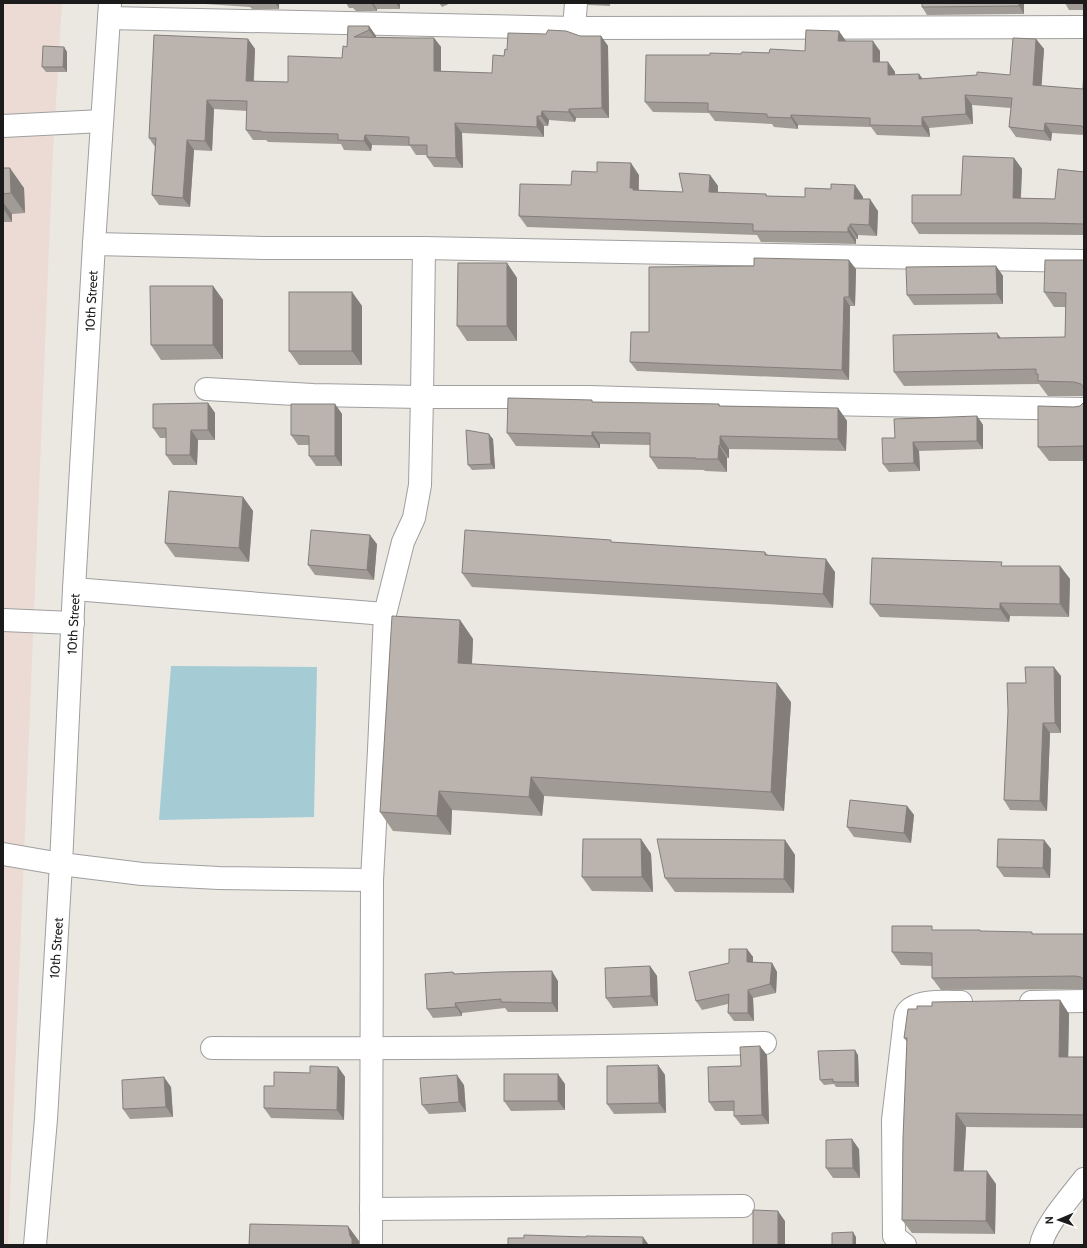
<svg xmlns="http://www.w3.org/2000/svg" width="1087" height="1248" font-family="Cabin,sans-serif">
<rect width="100%" height="100%" fill="#ebe8e1"/>
<path fill="#ecdbd5" d="M3,3H62L53,151L8,1245H3Z"/>
<path fill="#a5cbd5" d="M171,666L317,667L314,817L159,820Z"/>
<g fill="none" stroke-linecap="round" stroke-linejoin="round">
<defs>
<g id="minor">
<path d="M109,18L574,28L1084,27"/>
<path d="M574,28L576,3"/>
<path d="M3,126L102,121"/>
<path d="M94,244L264,248H424L1084,261"/>
<path d="M206,389L313,395L422,397H589L823,404L1084,409"/>
<path d="M74,589L385,614"/>
<path d="M3,620L73,623"/>
<path d="M3,854L61,864L142,874L219,878L372,880"/>
<path d="M1031,1002L1084,1001"/>
<path d="M212,1048C396,1049 581,1047 765,1043"/>
<path d="M371,1209L743,1206"/>
<path d="M35,1245L46,1119L61,864L74,589L94,244L110,3"/>
<path d="M371,1245L372,880L379,750L385,614L403,542L414,518L420,485L422,397L424,248"/>
<path d="M905,1245L894,1236L893,1120L904,1027C904,1023 905,1018 906,1014C914,999 946,1002 961,1002"/>
<path d="M1041,1245C1044,1226 1072,1195 1084,1179"/>
</g>
</defs>
<use href="#minor" stroke="#9f9f9f" stroke-width="24"/>
<use href="#minor" stroke="#fff" stroke-width="22"/>
</g>
<g fill="#a19b96">
<path d="M190,3H279V9H252L250,7Z"/>
<path d="M346,3H400V9H377V11H356L353,8H349Z"/>
<path d="M439,3H451L442,7Z"/>
<path d="M587,3H610V6L588,5Z"/>
<path d="M922,3H1028H1024V14L927,15L922,7Z"/>
<path d="M1065,3H1084V10H1069Z"/>
<path d="M348,26H369L376,36V38H434L441,47V71L492,73L504,56L507,50L580,36H601L608,46L609,118H576L575,122L549,120L548,126H544V137L462,133L463,168L434,167L427,157V155H416L410,146L372,145L371,151L344,150L341,144L268,142L266,140H253L246,130L247,111L214,109L212,151L194,150L190,207L159,205L152,195L155,147L149,138L248,39L255,49L254,81L288,82L342,58L347,47Z"/>
<path d="M1036,39L1044,49L1041,86L1083,89L1084,68V135L1052,133L1051,141L1016,137L1009,127L1011,108L972,105L973,124L929,128L930,137L877,135L871,127L798,125V129L774,127L772,124L715,121L709,113L653,112L645,102L710,55L805,51L846,41L880,51V62H888L895,72V75L919,74L923,79L1010,75Z"/>
<path d="M64,47L67,52V72H46L42,67Z"/>
<path d="M1014,158L1022,169L1021,198L1055,199L1084,172V235L919,234L912,223L961,195Z"/>
<path d="M3,168L24,188L25,213L12,214V222H3Z"/>
<path d="M639,175V190L683,192L710,175L718,186V193L766,194L767,196L805,197L831,189L855,185L863,197V199L878,211L877,236L858,235V239H856V244L761,242L757,235L527,227L519,216L571,185Z"/>
<path d="M1084,260V396H1048L1039,384L904,386L894,372L1001,338L1065,337L1066,307H1054L1044,292Z"/>
<path d="M507,263L517,278V341H467L457,326Z"/>
<path d="M996,266L1003,276V304L914,305L907,295Z"/>
<path d="M856,269L855,306H850L849,380L637,371L630,362L649,332Z"/>
<path d="M213,286L223,300V359L161,360L151,345Z"/>
<path d="M352,292L362,306V365H299L289,351Z"/>
<path d="M594,402L719,404L720,406L838,408L847,421L846,451L729,449V458H727V472L705,471L704,470L658,469L650,457V445L600,444V448L516,446L507,433Z"/>
<path d="M1084,402V461H1049L1038,447L1074,407L1080,406Z"/>
<path d="M208,403L215,413V440H198L197,465H173L166,455V438H160L153,428Z"/>
<path d="M335,404L342,414V466H316L309,456V445H298L291,435Z"/>
<path d="M977,416L983,425V449L919,451L920,471L889,472L883,464L895,438Z"/>
<path d="M493,439L495,469L472,470L468,465Z"/>
<path d="M243,497L253,511L249,562L175,557L165,543Z"/>
<path d="M613,542L765,552L768,555L835,572L833,608L472,587L462,573Z"/>
<path d="M377,544L374,580L315,575L308,565Z"/>
<path d="M1004,566H1060L1070,579L1069,617L1010,616L1009,622L880,617L870,604Z"/>
<path d="M460,620L473,639L472,664L791,702L784,811L544,796L542,816L452,810L451,835L393,831L380,812Z"/>
<path d="M1061,676V733H1050L1047,811L1010,810L1004,800L1026,683Z"/>
<path d="M907,806L914,815L911,843L854,837L847,827Z"/>
<path d="M641,839L651,854L653,892L592,891L582,877Z"/>
<path d="M785,840L795,855L794,893L675,892L665,878Z"/>
<path d="M1044,840L1051,849L1050,878L1004,877L997,867Z"/>
<path d="M934,930L1034,934H1084V989L941,990L932,978V966L901,965L892,952Z"/>
<path d="M747,949L753,957V962L772,963L777,972L776,993L753,998L754,1021H734L728,1013V1004L702,1010L696,1001L729,963Z"/>
<path d="M650,966L657,976L658,1006L613,1008L606,998Z"/>
<path d="M453,972L455,974L558,981V1012H508L505,1008L462,1013V1016L433,1018L427,1009Z"/>
<path d="M1060,1000L1069,1014L1068,1057H1084V1128L966,1127L963,1171L996,1184L995,1234L912,1233L902,1220L907,1042L904,1038L917,1009L932,1006Z"/>
<path d="M767,1055L769,1124L741,1125L734,1116V1111H715L709,1102L741,1066Z"/>
<path d="M858,1055L859,1087H836L834,1084L824,1085L820,1080Z"/>
<path d="M658,1065L665,1075L666,1113L614,1114L607,1104Z"/>
<path d="M338,1067L345,1077L344,1120L271,1118L264,1108L274,1086L310,1073Z"/>
<path d="M565,1084V1110L511,1111L504,1101Z"/>
<path d="M464,1085L466,1112L429,1114L422,1105Z"/>
<path d="M171,1087L173,1117L130,1119L123,1109Z"/>
<path d="M859,1149L860,1178H833L826,1168Z"/>
</g>
<g fill="#837e7a">
<path d="M275,3H279V9Z"/>
<path d="M371,3H373L377,9V11Z"/>
<path d="M396,3H400V9Z"/>
<path d="M1019,3H1024V14L1019,6Z"/>
<path d="M369,26L376,36V40L369,30Z"/>
<path d="M839,31L846,41H838Z"/>
<path d="M601,36L608,46L609,118L602,108Z"/>
<path d="M434,38L441,47V81L434,71Z"/>
<path d="M248,39L255,49L253,90L246,81Z"/>
<path d="M1036,39L1044,49L1041,95L1033,85Z"/>
<path d="M873,41L880,51V73L873,62Z"/>
<path d="M64,47L67,52V72L63,67Z"/>
<path d="M888,62L895,72V85L888,75Z"/>
<path d="M919,74L926,84L919,79Z"/>
<path d="M965,95L972,105L973,124L966,114Z"/>
<path d="M207,100L214,109L212,151L205,141Z"/>
<path d="M569,109L576,118L575,122L569,112Z"/>
<path d="M542,111L549,120L548,126L541,116Z"/>
<path d="M791,115L798,125V129L791,118Z"/>
<path d="M537,116L544,126V137L537,127Z"/>
<path d="M922,117L929,128L930,137L922,126Z"/>
<path d="M455,123L462,133L463,168L456,158Z"/>
<path d="M1045,123L1052,133L1051,141L1044,131Z"/>
<path d="M365,135L372,145L371,151L364,141Z"/>
<path d="M187,140L194,150L190,207L183,198Z"/>
<path d="M1014,158L1022,169L1020,209L1013,198Z"/>
<path d="M631,163L639,175L638,197L630,188Z"/>
<path d="M10,168L24,188L25,213L11,193Z"/>
<path d="M710,175L718,186L717,204L709,192Z"/>
<path d="M855,185L863,197L862,210L854,199Z"/>
<path d="M870,199L878,211L877,236L869,225Z"/>
<path d="M3,202L12,214V222L3,208Z"/>
<path d="M850,224L858,235V239L850,227Z"/>
<path d="M848,227L856,239V244L848,232Z"/>
<path d="M849,260L856,269L855,306L849,297Z"/>
<path d="M507,263L517,278V341L507,326Z"/>
<path d="M996,266L1003,276V304L997,294Z"/>
<path d="M213,286L223,300V359L213,345Z"/>
<path d="M352,292L362,306V365L352,351Z"/>
<path d="M844,297L850,306L849,380L842,370Z"/>
<path d="M997,333L1008,347L998,338Z"/>
<path d="M208,403L215,413V440L208,430Z"/>
<path d="M335,404L342,414V466L335,456Z"/>
<path d="M838,408L847,421L846,451L838,439Z"/>
<path d="M977,416L983,425V449L977,441Z"/>
<path d="M191,430L198,440L197,465L190,455Z"/>
<path d="M592,432L600,444V448L592,436Z"/>
<path d="M489,434L493,439L495,469L491,464Z"/>
<path d="M720,436L729,449V458L720,445Z"/>
<path d="M913,442L919,451L920,471L914,463Z"/>
<path d="M719,445L727,458V472L718,459Z"/>
<path d="M243,497L253,511L249,562L239,548Z"/>
<path d="M370,535L377,544L374,580L367,570Z"/>
<path d="M826,559L835,572L833,608L823,594Z"/>
<path d="M1060,566L1070,579L1069,617L1060,604Z"/>
<path d="M1000,603L1010,616L1009,622L1000,609Z"/>
<path d="M460,620L473,639L471,682L458,663Z"/>
<path d="M1054,667L1061,676V733L1055,723Z"/>
<path d="M777,683L791,702L784,811L771,792Z"/>
<path d="M1043,723L1050,733L1047,811L1040,801Z"/>
<path d="M531,777L544,796L542,816L529,797Z"/>
<path d="M439,791L452,810L451,835L437,816Z"/>
<path d="M907,806L914,815L911,843L904,833Z"/>
<path d="M641,839L651,854L653,892L642,877Z"/>
<path d="M785,840L795,855L794,893L784,879Z"/>
<path d="M1044,840L1051,849L1050,878L1043,868Z"/>
<path d="M747,949L753,957V970L747,962Z"/>
<path d="M772,963L777,972L776,993L770,984Z"/>
<path d="M650,966L657,976L658,1006L651,996Z"/>
<path d="M552,971L558,981V1012L552,1003Z"/>
<path d="M748,990L753,998L754,1021L748,1013Z"/>
<path d="M1060,1000L1069,1014L1068,1070L1059,1057Z"/>
<path d="M455,1003L462,1013V1016L456,1007Z"/>
<path d="M760,1046L767,1055L769,1124L762,1115Z"/>
<path d="M855,1050L858,1055L859,1087L855,1082Z"/>
<path d="M658,1065L665,1075L666,1113L659,1103Z"/>
<path d="M338,1067L345,1077L344,1120L337,1110Z"/>
<path d="M558,1074L565,1084V1110L558,1101Z"/>
<path d="M457,1075L464,1085L466,1112L459,1102Z"/>
<path d="M164,1077L171,1087L173,1117L166,1107Z"/>
<path d="M956,1113L966,1127L963,1184L954,1171Z"/>
<path d="M852,1139L859,1149L860,1178L853,1168Z"/>
<path d="M987,1171L996,1184L995,1234L986,1221Z"/>
<path d="M778,1211L785,1221V1245H778Z"/>
<path d="M348,1226L359,1241V1245H352L350,1236Z"/>
<path d="M853,1232L856,1237V1245H853Z"/>
<path d="M643,1237L649,1245H643Z"/>
</g>
<g fill="#bbb4ae" stroke="#837e7a">
<path d="M922,3H1019V6L922,7Z"/>
<path d="M348,26H369V30L354,37L413,38H434V71L492,73L493,55L504,56L505,49L507,50L508,33L546,34L548,30L566,31L580,36H601L602,108L569,109V112L542,111L541,116H537V127L455,123L456,158L427,157V145H409V137L365,135L364,141L338,140V134L261,132V131L246,130L247,101L207,100L205,141L187,140L183,198L152,195L156,138H149L154,35L248,39L246,81L288,82V56L342,58L343,46L347,47Z"/>
<path d="M806,30L839,31L838,41H873V62H888V75L919,74V79L977,75V72L1010,75L1013,38L1036,39L1033,85L1083,89L1084,68V127H1082V126L1045,123L1044,131L1009,127L1012,98L965,95L966,114L922,117V126L870,125V118L791,115V118L767,117V114L708,111V103L645,102L646,55H710V53L741,54L742,52L769,53L770,49L805,51Z"/>
<path d="M43,46L64,47L63,67H42Z"/>
<path d="M963,156L1014,158L1013,198L1055,199L1058,169L1084,172V224L1041,223H912V195H961Z"/>
<path d="M597,162L631,163L630,188H633V190L683,192L679,173L710,175L709,192L766,194V196L805,197V188L831,189V184L855,185L854,199H870L869,225L850,224V227H848V232L753,231V224L519,216L520,184L571,185L572,171L597,172Z"/>
<path d="M3,168H10L11,193L3,194Z"/>
<path d="M754,258L849,260V297H844L842,370L630,362L631,332H649V267L754,266Z"/>
<path d="M1045,260H1084V388L1081,384L1074,382L1038,381V374H1036V369L894,372L893,335L997,333L998,338L1065,337L1066,293L1044,292Z"/>
<path d="M458,263H507V326H457Z"/>
<path d="M996,266L997,294L907,295L906,267Z"/>
<path d="M150,286H213V345H151Z"/>
<rect x="289" y="292" width="63" height="59"/>
<path d="M508,398L592,400V402L719,404V406L838,408V439L720,436V445H719L718,459H696V458L650,457V433L592,432V436L507,433Z"/>
<path d="M1084,402V446L1038,447V406L1074,407L1080,406Z"/>
<path d="M208,403V430H191L190,455H166V428H153V404Z"/>
<path d="M291,404H335V456H309V436L291,435Z"/>
<path d="M977,416V441L913,442L914,463L883,464L882,438H895L894,419Z"/>
<path d="M466,430L489,434L491,464L468,465Z"/>
<path d="M169,491L243,497L239,548L165,543Z"/>
<path d="M311,530L370,535L367,570L308,565Z"/>
<path d="M465,530L611,540V542L765,552V555L826,559L823,594L462,573Z"/>
<path d="M872,558L1002,562L1001,566H1060V604L1000,603V609L870,604Z"/>
<path d="M392,616L460,620L458,663L777,683L771,792L531,777L529,797L439,791L437,816L380,812Z"/>
<path d="M1025,667H1054L1055,723H1043L1040,801L1004,800L1008,711L1007,683H1026Z"/>
<path d="M850,800L907,806L904,833L847,827Z"/>
<path d="M583,839H641L642,877H582Z"/>
<path d="M657,839L785,840L784,879L665,878Z"/>
<path d="M998,839L1044,840L1043,868L997,867Z"/>
<path d="M892,926H932V930H980V931L1032,932V934H1084V980L1081,977L1075,976L932,978V953L892,952Z"/>
<path d="M729,949H747V962L772,963L770,984L748,990V1013H728L729,994L696,1001L689,972L729,963Z"/>
<path d="M650,966L651,996L606,998L605,968Z"/>
<path d="M552,971V1003L501,1002V999L455,1003L456,1007L427,1009L425,974L453,972L454,974L497,972Z"/>
<path d="M1060,1000L1059,1057H1084V1115L956,1113L954,1171H987L986,1221L902,1220L903,1138L907,1038H904L908,1009H917V1006H932V1002Z"/>
<path d="M760,1046L762,1115L734,1116V1101L709,1102L708,1067L741,1066L740,1047Z"/>
<path d="M855,1050V1082H833V1079L820,1080L818,1051Z"/>
<path d="M658,1065L659,1103L607,1104V1066Z"/>
<path d="M310,1066L338,1067L337,1110L264,1108V1086H274V1072L310,1073Z"/>
<rect x="504" y="1074" width="54" height="27"/>
<path d="M457,1075L459,1102L422,1105L420,1078Z"/>
<path d="M164,1077L166,1107L123,1109L122,1080Z"/>
<path d="M852,1139L853,1168H826V1140Z"/>
<path d="M753,1210L778,1211V1245H753Z"/>
<path d="M250,1224L348,1226L350,1236L352,1239V1245H249Z"/>
<path d="M853,1232V1245H832V1233Z"/>
<path d="M524,1235L586,1237V1236L643,1237V1245H508V1238H524Z"/>
</g>
<g text-anchor="middle" dominant-baseline="central" stroke-width="3" stroke-linejoin="round" paint-order="stroke">
<g font-size="13" fill="#1b1b1b" stroke="#fff">
<text transform="translate(91 301) rotate(-87)">10th Street</text>
<text transform="translate(73 624) rotate(-87)">10th Street</text>
<text transform="translate(56 948) rotate(-86)">10th Street</text>
</g>
</g>
<rect width="1087" height="1248" fill="none" stroke="#1b1b1b" stroke-width="8"/>
<g transform="translate(1059 1220) rotate(268)" stroke="#ffffff" stroke-width="3" paint-order="stroke">
<path d="M0-3L7 15L0 10L-7 15Z" fill="#1b1b1b"/>
<text y="-6" font-size="11" font-weight="bold" text-anchor="middle" fill="#1b1b1b">N</text>
</g>
</svg>
